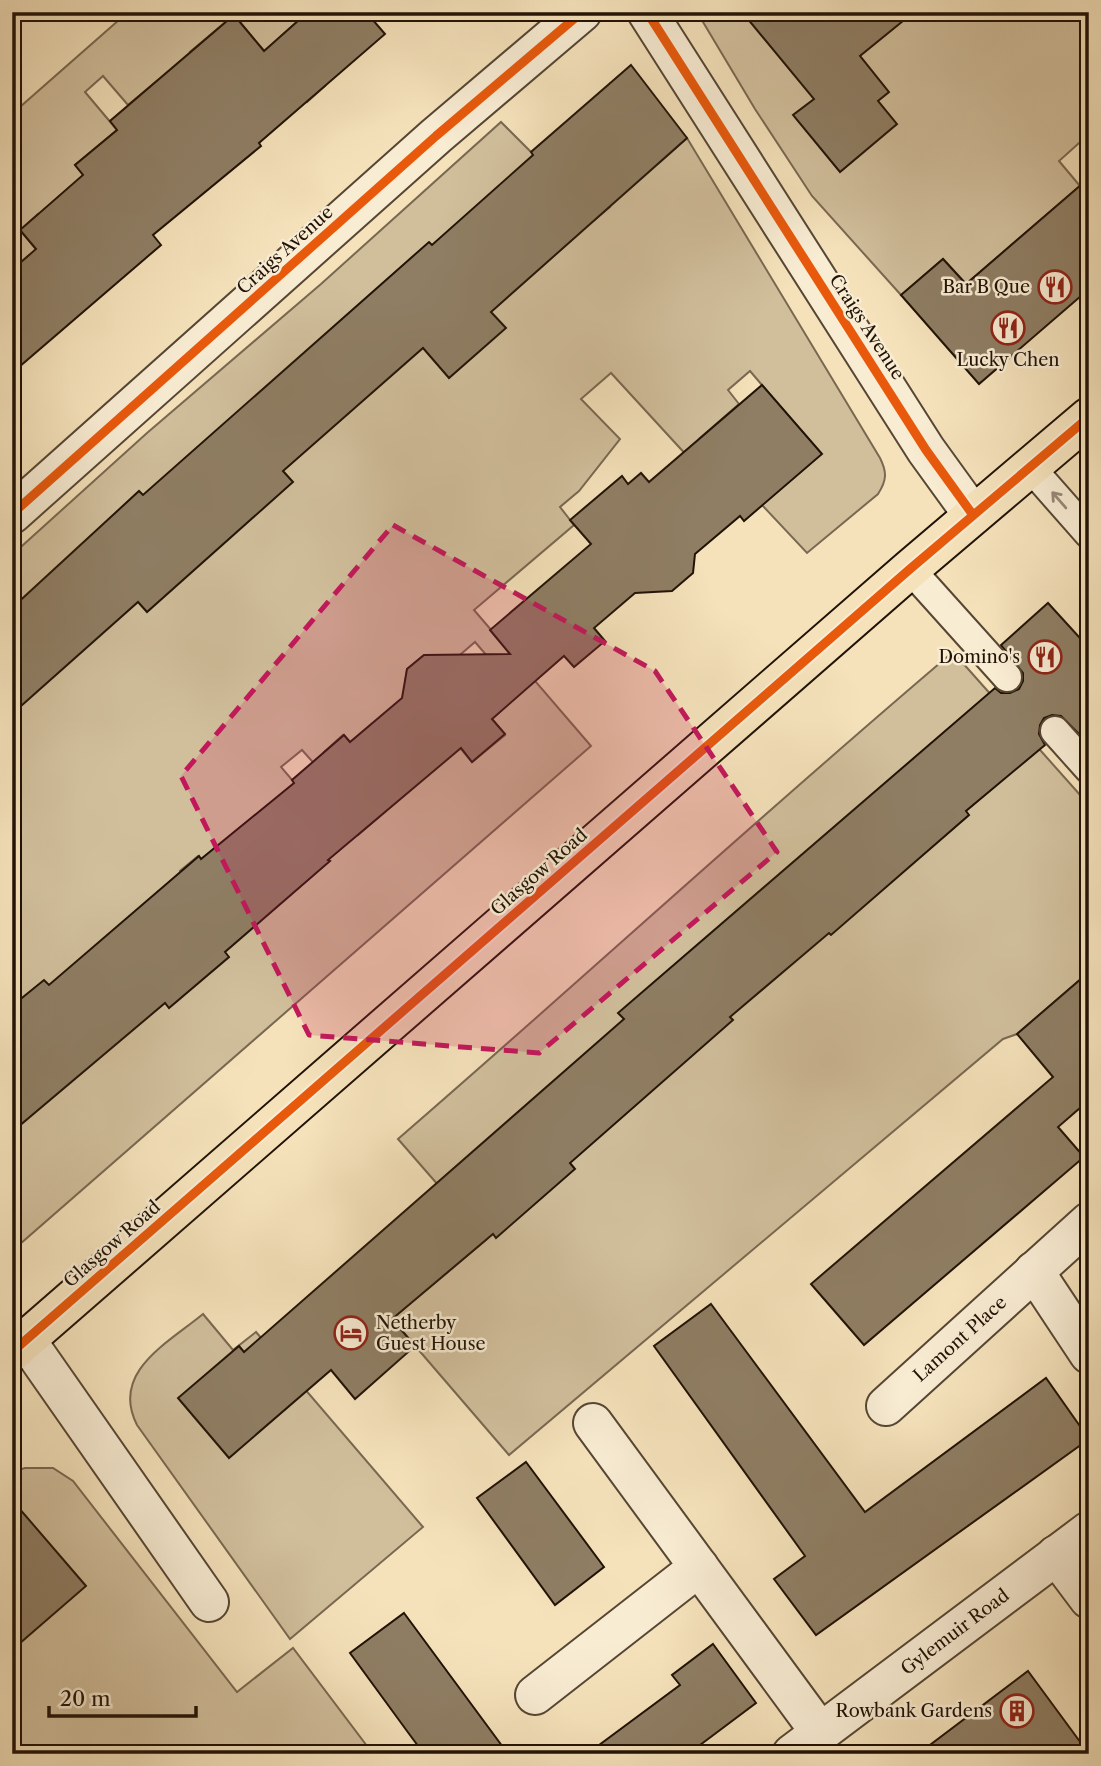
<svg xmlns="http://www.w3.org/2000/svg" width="1101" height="1766" font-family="'Libre Caslon Text',serif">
<rect width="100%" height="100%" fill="#f5e2bb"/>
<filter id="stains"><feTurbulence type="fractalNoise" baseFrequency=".00286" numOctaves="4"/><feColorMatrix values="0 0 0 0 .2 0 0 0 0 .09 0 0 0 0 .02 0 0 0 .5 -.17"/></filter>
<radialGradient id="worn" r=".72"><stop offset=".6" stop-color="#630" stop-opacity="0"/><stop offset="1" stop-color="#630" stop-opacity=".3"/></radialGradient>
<g fill="#d1bf9c" stroke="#796851" stroke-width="2" fill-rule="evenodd">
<path d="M128,12H308L281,36L325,86L307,102L234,15L190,52L224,93L158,80L128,105L103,76L85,92L117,130L75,165L102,197L97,284L38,214L20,230L52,268L45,275L28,256L12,270V114Z"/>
<path d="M697,12H1089V134L1059,161L1080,186L966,284L943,259L901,295L812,196L755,109Z"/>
<path d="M501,122L531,152L592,222L610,207L599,195L660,162L687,138L880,458C887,472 887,480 878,494L807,553L762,505L821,454L750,371L728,390L739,404L700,438L727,470L712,483L611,373L581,399L620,439L579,491L560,507L574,525L474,610L591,746L12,1251V555L147,433L321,284ZM475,642L520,694L492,719L505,735L472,762L405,683L407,669L424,655H437L447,666ZM343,735L350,742L421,781L358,835L338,812L298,787L281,767L302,750L319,769L324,752ZM281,805L329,861L206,902L180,871L198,856L208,866C231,833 242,820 281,805Z"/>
<path d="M953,652L1089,805V972L1017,1034L1003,1039L509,1455L392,1319L486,1240L398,1139C584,978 765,811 953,652Z"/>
<path d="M203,1314L233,1350L256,1332L423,1527L290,1639L137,1425C110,1372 168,1343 203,1314Z"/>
<path d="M25,1468H53L73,1481L237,1692L293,1648L373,1754H12V1472Z"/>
</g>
<g fill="#8f7e64" stroke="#211206" stroke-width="2">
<path d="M308,12H366L385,34L259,143L261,146L153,235L161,245L12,373V270L36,249L20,230L83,175L75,165L117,130L110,121L234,15L264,51Z"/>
<path d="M742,12H914L860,56L889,92L878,101L897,124L840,172L793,115L814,99Z"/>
<path d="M631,65L687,138L491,312L506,328L449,378L423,348L283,471L293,482L147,612L138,602L12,714V608L139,491L143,495L429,242L432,245L533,155L531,152Z"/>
<path d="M1089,178V289L979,384L901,295L943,259L966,284Z"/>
<path d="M762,385L822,454L744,521L740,516L695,554L693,573L672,591L635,593L594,628L605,641L574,667L564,656L492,719L505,734L472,762L461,748L328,860L330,861L225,952L229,957L169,1008L165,1003L12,1132V1006L44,980L49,985L199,856L201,859L294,783L292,780L344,735L350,742L402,698L407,669L424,655L510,654L490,630L591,544L570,520L622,476L628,484L641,473L649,482Z"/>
<path d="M1048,603L1089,648V744L1061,716L1052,715L1044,718L1040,725L1039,734L1045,745L966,811L969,815L831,935L829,933L730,1017L733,1020L570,1163L575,1169L496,1238L493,1234L392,1319L415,1346L355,1399L331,1370L229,1458L178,1398L239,1346L244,1352L624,1019L618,1013L995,688L1001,693H1010L1019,689L1023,681V673L1001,645Z"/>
<path d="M1089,972V1118L1080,1108L1058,1127L1084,1157L864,1345L811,1284L1053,1077L1017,1034Z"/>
<path d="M711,1304L865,1512L1046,1378L1089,1439L816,1635L774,1579L805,1556L654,1346Z"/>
<path d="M526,1462L604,1567L555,1605L477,1498Z"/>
<path d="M12,1500L86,1586L12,1650Z"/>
<path d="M404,1613L508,1754H424L407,1731L350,1653Z"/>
<path d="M713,1644L756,1703L688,1754H587L680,1685L672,1675Z"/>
<path d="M1028,1671L1089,1754H918Z"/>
</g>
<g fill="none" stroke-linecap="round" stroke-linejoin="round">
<defs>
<g id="lane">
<path d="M1030,467L1089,534"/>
<path d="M910,569L1007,677"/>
<path d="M1055,731L1089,769"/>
</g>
<g id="street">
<path d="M647,12L926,450L973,515"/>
<path d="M12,514L436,136L582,12"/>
<path d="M1034,1271L1089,1354"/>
<path d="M26,1340L209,1602"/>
<path d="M886,1406L1089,1222"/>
<path d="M593,1423L820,1732"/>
<path d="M1056,1555L1089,1599"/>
<path d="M535,1695L699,1567"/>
<path d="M792,1754L1089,1531"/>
</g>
<path id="primary" d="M12,1352L910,569L1089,417"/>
</defs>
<use href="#lane" stroke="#564633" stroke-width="32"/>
<use href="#street" stroke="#564633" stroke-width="42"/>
<use href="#primary" stroke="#211206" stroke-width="42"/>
<use href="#lane" stroke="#f8ecd3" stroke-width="28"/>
<use href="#street" stroke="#f8ecd3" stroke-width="38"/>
<use href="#primary" stroke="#f5e2bb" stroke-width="38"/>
<defs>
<g id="cycleway">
<path d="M647,12L926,450L973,515"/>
<path d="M12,514L436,136L582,12"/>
<path d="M12,1352L910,569L1089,417"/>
</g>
</defs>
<use href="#cycleway" stroke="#f8ecd3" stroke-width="13"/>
<use href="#cycleway" stroke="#e8590c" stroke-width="9"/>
</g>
<defs><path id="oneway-shaft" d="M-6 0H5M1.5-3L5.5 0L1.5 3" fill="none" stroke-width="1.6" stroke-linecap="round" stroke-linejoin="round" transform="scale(1.75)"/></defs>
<use stroke="#978a77" href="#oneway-shaft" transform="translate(1059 500) rotate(-131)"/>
<path fill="#c2185b" fill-opacity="0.2" stroke="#c2185b" stroke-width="5" stroke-dasharray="14 9" stroke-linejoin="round" d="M393,525L655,671L777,852L539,1053L309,1035L181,776Z"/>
<defs>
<symbol id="restaurant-ring" viewBox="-11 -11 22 22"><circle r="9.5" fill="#f8ecd3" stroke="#8f2418" stroke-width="1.5"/><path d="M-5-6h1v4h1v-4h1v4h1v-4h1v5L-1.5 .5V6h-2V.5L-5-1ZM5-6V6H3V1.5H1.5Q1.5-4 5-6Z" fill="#8f2418"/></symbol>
<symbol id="hotel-ring" viewBox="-11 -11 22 22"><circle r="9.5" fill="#f8ecd3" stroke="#8f2418" stroke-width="1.5"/><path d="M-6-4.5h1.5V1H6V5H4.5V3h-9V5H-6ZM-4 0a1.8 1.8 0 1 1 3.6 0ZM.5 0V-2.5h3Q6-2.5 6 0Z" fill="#8f2418"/></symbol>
<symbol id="building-ring" viewBox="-11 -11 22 22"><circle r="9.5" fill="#f8ecd3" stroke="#8f2418" stroke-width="1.5"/><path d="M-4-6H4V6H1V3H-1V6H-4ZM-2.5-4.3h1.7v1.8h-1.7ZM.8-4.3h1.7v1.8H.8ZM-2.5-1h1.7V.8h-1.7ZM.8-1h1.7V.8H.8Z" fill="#8f2418"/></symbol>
</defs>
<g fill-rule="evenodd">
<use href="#restaurant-ring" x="1036" y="268" width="38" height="38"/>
<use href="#restaurant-ring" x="989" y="309" width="38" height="38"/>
<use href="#restaurant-ring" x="1026" y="638" width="38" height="38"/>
<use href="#hotel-ring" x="332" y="1314" width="38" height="38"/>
<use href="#building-ring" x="998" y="1692" width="38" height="38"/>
</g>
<g text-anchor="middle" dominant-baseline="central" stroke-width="5" stroke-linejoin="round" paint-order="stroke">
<g font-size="18" fill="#211206" stroke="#f8ecd3">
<text transform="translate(285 250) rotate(-42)">Craigs Avenue</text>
<text transform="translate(867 327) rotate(57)">Craigs Avenue</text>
<text transform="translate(539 872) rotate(-41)">Glasgow Road</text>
<text transform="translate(112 1244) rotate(-41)">Glasgow Road</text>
<text transform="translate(960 1339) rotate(-42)">Lamont Place</text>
<text transform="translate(955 1632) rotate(-37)">Gylemuir Road</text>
</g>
<g font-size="18" fill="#211206" stroke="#f8ecd3" text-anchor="end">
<text x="1030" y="287">Bar B Que</text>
<text x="1008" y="360" text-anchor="middle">Lucky Chen</text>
<text x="1020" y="657">Domino's</text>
<text x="376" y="1323" text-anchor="start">Netherby<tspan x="376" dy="21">Guest House</tspan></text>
<text x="992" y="1711">Rowbank Gardens</text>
</g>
</g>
<rect width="1101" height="1766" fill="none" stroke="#f5e2bb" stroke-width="42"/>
<rect x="14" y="14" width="1073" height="1738" fill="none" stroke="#211206" stroke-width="3.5"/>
<rect x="21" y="21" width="1059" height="1724" fill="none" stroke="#211206" stroke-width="2"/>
<path d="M49 1706v10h147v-10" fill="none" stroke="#211206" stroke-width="3.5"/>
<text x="60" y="1706" font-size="21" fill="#211206" stroke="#f8ecd3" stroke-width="5" paint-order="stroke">20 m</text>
<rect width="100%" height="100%" filter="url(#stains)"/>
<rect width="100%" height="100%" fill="url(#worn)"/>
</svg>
